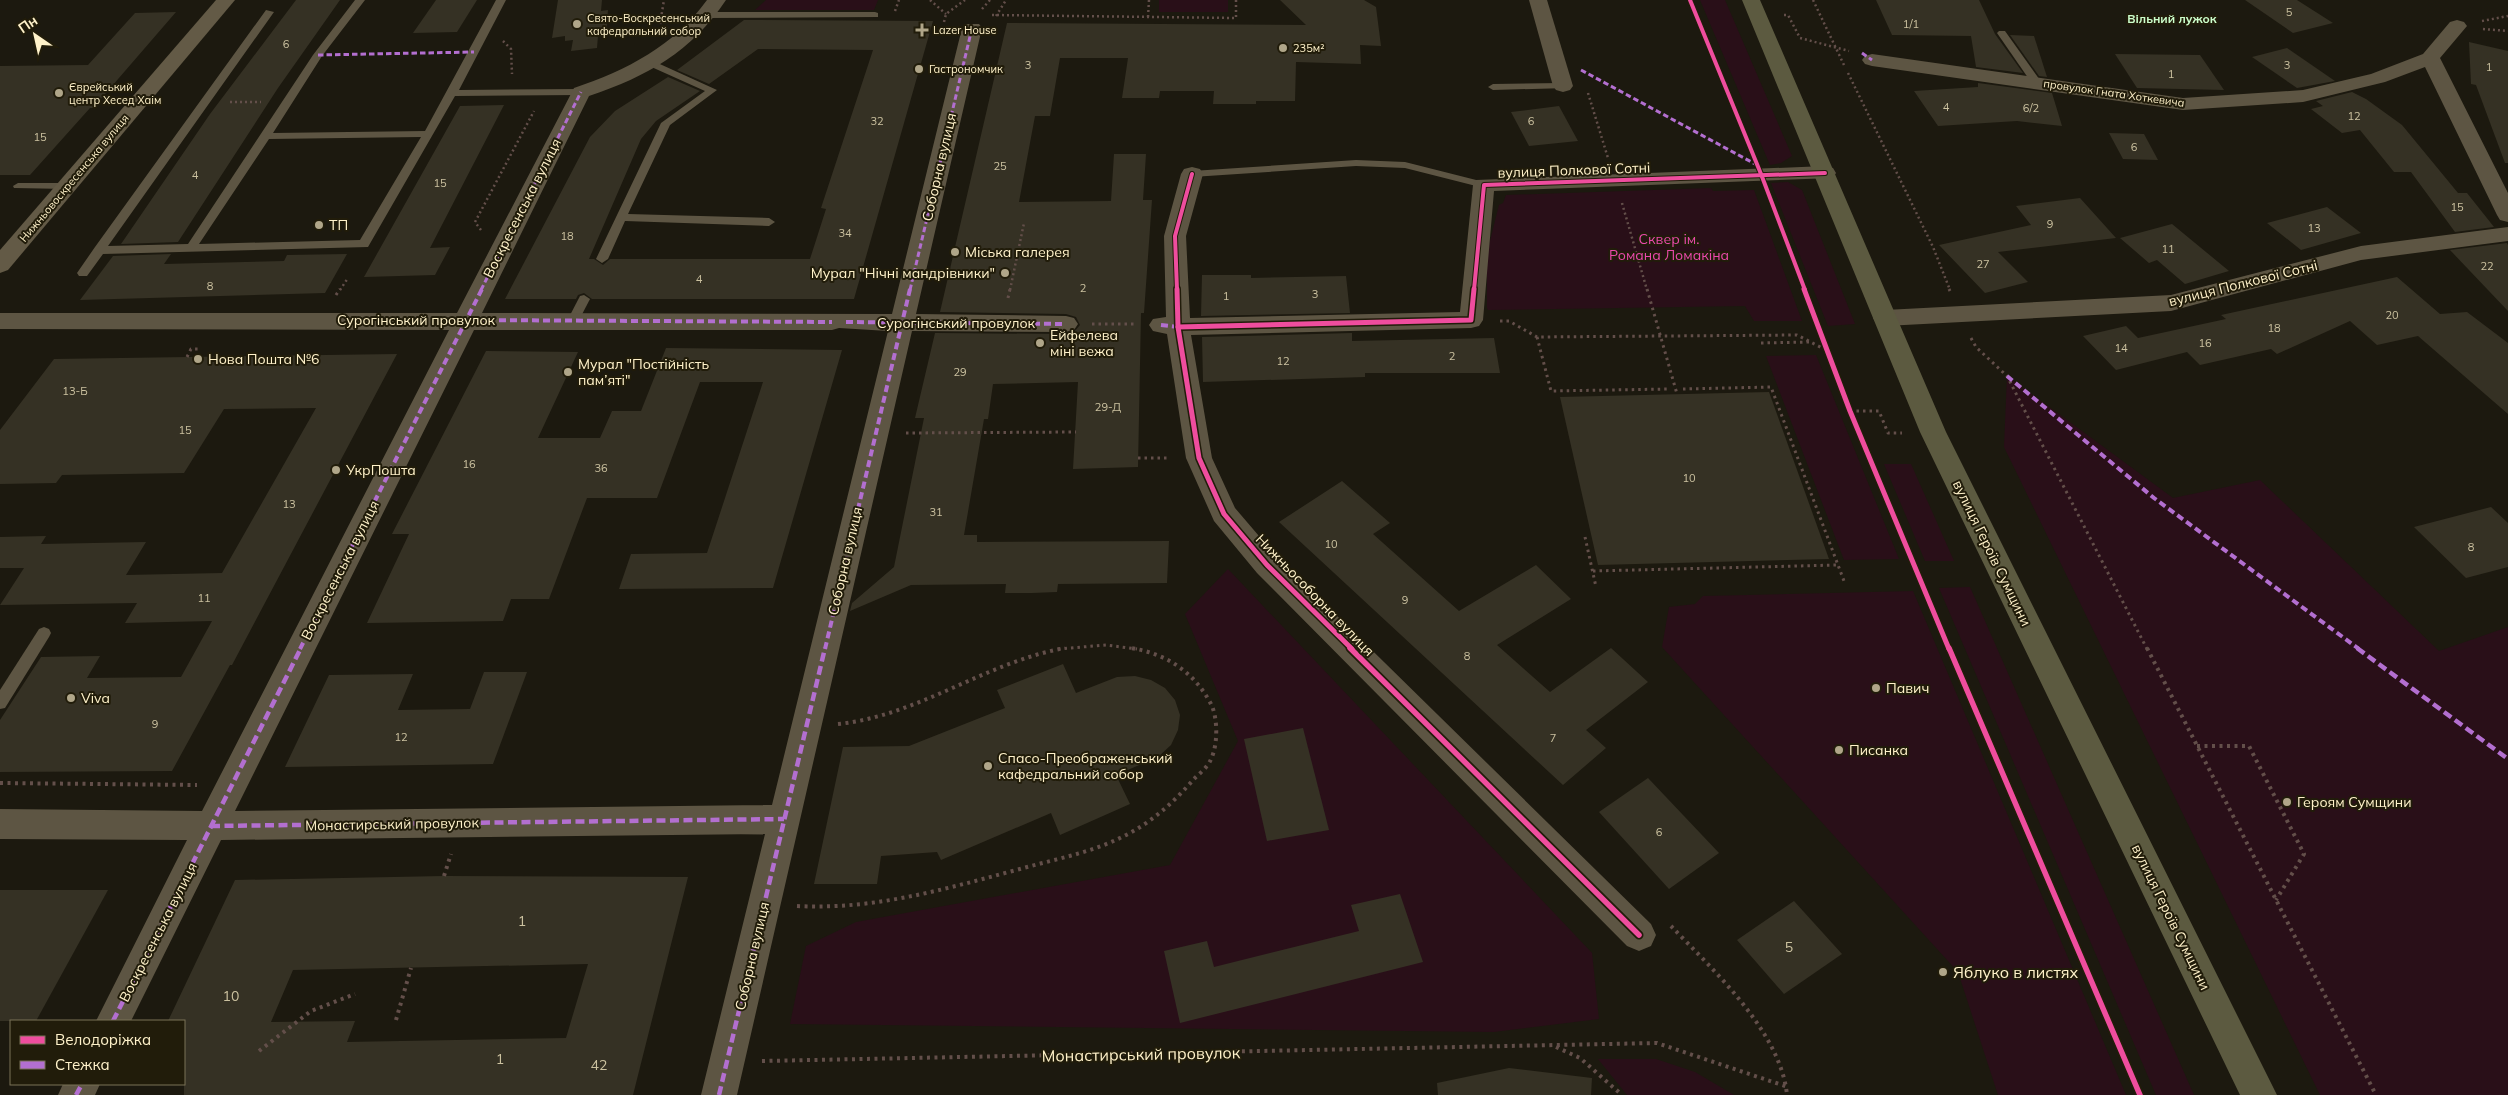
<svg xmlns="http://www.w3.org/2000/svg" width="2508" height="1095" font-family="Mulish,sans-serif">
<rect width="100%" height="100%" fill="#1c190f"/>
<g fill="#290f18">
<path d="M766,0H878L874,10H755Z"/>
<rect x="1159" y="0" width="69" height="12"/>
<path d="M1700,0H1725L1792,156L1781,163L1770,165Z"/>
<path d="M1788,182L1802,190L1855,324L1828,326L1771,183Z"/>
<path d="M1711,188L1713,191L1754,190L1802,321H1754L1745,306L1488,310L1487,308V253L1499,205L1503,203L1506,195Z"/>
<path d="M1816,355L1899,559L1844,560L1766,356Z"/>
<path d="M2007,376L2173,498L2260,480L2439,651L2508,627V1095H2320L2004,447Z"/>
<path d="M1884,464H1911L1954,561H1925Z"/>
<path d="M1228,569L1592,953L1599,1019L1494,1032L790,1024L806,946L856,922L1170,865L1238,741L1185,614Z"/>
<path d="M1970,587L2194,1095H2156L1939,588Z"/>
<path d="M1913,591L2126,1095H1998L1958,972L1662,647L1669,607L1695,604L1703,596Z"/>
<path d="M1598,1059H1656L1695,1072L1734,1095H1627Z"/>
</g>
<g fill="#353124" fill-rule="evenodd">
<path d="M296,0H340L278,88L178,242L121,244L210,114Z"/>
<path d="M436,0H477L457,32L413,33Z"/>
<path d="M558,0H602L601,11L608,10L606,36H598L597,48L571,51L573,40L565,41V36L552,38Z"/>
<path d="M1280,0H1364L1376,7L1381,46L1360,45L1361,64L1296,62L1295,101H1256V104H1213L1214,91H1160L1159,98H1122L1128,58H1060L1050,116H1035L1019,202L1111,201L1114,154H1146L1143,200H1152L1144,313H1141L1138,467L1073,469L1078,382L993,384L988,419H984L964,535H977V542L1169,541L1167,583L1058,584L1057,592L1032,593H1005L1006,584L911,585L850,611L852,603L894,567L924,418H915L935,333L1066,334L1074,332L1080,325L1076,317L1066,314L940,312L1007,23L1306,25Z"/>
<path d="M1876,0H1979L1995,34L2023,73L1976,67L1971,36L1892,35Z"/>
<path d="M2245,0H2297L2333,23L2293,33Z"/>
<path d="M176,12L93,108H90L30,175H0V66L88,65L135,13Z"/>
<path d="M744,20L933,21L854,299H592L584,293L578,295L576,299H505L590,137L615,111L668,77L700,91L656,121L641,139L589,259H594L603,265L610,259H810L826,209L821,208L873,50L758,49L709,84L677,70Z"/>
<path d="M2010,35L2034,36L2047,77L2039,76Z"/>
<path d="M2469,42L2508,51V163H2505L2476,85L2471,84Z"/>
<path d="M2287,48L2335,81L2297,88L2252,57Z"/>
<path d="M2115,54L2200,55L2224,90L2137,88Z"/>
<path d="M1978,83L2052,93L2062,126L2017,121L1938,126L1914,91L1978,87Z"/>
<path d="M2352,92L2366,99L2402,125L2458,193H2467L2494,227L2455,232L2411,172H2394L2360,130L2342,133L2311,109L2323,106L2316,101Z"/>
<path d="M504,105L430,248L450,247L435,275L364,277L460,106Z"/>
<path d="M1559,106L1578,141L1529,146L1511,112Z"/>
<path d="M2109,133L2144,134L2158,160L2123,159Z"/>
<path d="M2080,198L2116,238L1998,252L2028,282L1985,293L1939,245L2031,225L2016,206Z"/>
<path d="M2327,207L2361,233L2301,250L2267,223Z"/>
<path d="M2172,224L2229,271L2185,284L2157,260L2149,263L2120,238Z"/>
<path d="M2507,243L2508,245V311L2450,250Z"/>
<path d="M171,254L164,264L284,261L287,255L347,254L325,293L80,300L113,256Z"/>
<path d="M1202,275H1251V278L1346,276L1350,313L1201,316Z"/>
<path d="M2397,277L2440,314L2467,312L2508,343V414L2418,336L2377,345L2350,321L2277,354L2271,349L2200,365L2187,352L2116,370L2083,336L2126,326L2138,338L2226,319L2221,315Z"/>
<path d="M1352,333V341L1494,338L1500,373H1365V377L1203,382L1202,337Z"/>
<path d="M666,348L842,350L773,588L619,589L631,554L707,553L763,382H700L657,498H587L549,599H511L503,621L367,623L409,534H392L486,351L578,352L538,438H600L612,411H641Z"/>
<path d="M397,354L232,665H230L172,771L0,772V720L41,657L100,656L87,678L181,677L212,621L125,623L137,603L0,605L24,568H0V537L46,536L41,544L146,542L126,575L222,573L316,408L224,409L184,473L62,475L56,483L0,484V430L54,359Z"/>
<path d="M1769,392L1829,559L1598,565L1560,397Z"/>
<path d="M1342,481L1390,523L1373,534L1459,611L1536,565L1571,599L1497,645L1550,692L1611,648L1648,682L1586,730L1606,748L1563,785L1279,522Z"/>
<path d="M2491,507L2508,523V567L2466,578L2414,527Z"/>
<path d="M1063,664L1076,693L1117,677L1135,676L1151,680L1165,688L1175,700L1180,715L1178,730L1171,745L1158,757L1116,775L1130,804L1060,835L1051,813L941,860L937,852L881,856L877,884H814L843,747L909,746L1005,708L997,690Z"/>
<path d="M484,672H527L493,764L285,767L329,675L413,674L398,710L470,709Z"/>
<path d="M1303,728L1329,830L1267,841L1244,739Z"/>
<path d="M1648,778L1719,853L1669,889L1599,812Z"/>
<path d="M444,876L688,877L633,1095H184V1021H168L235,880ZM588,964L566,1038L347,1042L355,1021L271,1022L293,970Z"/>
<path d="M0,890H108L36,1021H0Z"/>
<path d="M1400,894L1423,962L1180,1023L1164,951L1207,941L1214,967L1359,931L1351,905Z"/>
<path d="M1794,901L1842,954L1784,994L1737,940Z"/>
<path d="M1509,1068L1592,1078L1591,1095H1438L1437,1083Z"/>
</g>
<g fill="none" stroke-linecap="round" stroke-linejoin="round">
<g stroke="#634f4a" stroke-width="2.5" stroke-dasharray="2 3" stroke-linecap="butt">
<path d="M930,0L946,14"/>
<path d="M1813,0L1844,65"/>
<path d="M982,9L990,0"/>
<path d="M895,11L899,0"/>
<path d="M992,15L1236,18V0"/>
<path d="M1784,15H1788L1800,38L1849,51"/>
<path d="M996,16L1006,0"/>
<path d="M1148,17L1149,0"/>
<path d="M2482,21L2508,16"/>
<path d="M944,22L946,14L965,0"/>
<path d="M660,24L664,0"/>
<path d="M2483,29L2508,31"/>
<path d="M503,41L511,49L512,74"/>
<path d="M1848,73L1933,247L1950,290"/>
<path d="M1588,93L1608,158"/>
<path d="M230,102H261"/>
<path d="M1622,203L1647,290"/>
<path d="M481,230L475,222L534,111"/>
<path d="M340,290L348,278"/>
<path d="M1010,290L1024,223"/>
</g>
<g stroke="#634f4a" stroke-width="3" stroke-dasharray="2.5 4" stroke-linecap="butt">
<path d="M1647,289L1677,394"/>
<path d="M1949,289L1950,291"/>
<path d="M336,295L340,289"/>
<path d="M1008,298L1010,289"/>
<path d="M1500,321H1509L1537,337L1797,335L1826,350"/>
<path d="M1092,324H1135"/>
<path d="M1537,337L1551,391L1669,389"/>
<path d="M1971,338L1976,347L2007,376L2147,649"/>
<path d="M1761,343L1811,342"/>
<path d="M187,357L191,349H198"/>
<path d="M1683,389L1771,387L1844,581"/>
<path d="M1850,411H1879L1888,433H1902"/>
<path d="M906,433L1076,432"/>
<path d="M1138,458H1169"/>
<path d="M1585,537L1596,587"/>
<path d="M1593,571L1838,565"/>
<path d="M1058,649L1106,645L1137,649"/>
</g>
<g stroke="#634f4a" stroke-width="4" stroke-dasharray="3 4.5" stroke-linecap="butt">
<path d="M2147,648L2376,1095"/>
<path d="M838,724C918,716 986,662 1065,648"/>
<path d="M2197,746H2249L2304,854L2276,900"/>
<path d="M0,783L197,785"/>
<path d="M444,876L451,854"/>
<path d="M797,906C875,910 945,889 1020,869C1055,859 1091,853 1124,836C1151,823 1174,802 1194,779C1200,773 1208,767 1211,759C1218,745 1218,718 1211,704C1194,672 1167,654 1131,648"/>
<path d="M1671,926C1713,970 1781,1032 1787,1095"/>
<path d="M396,1020L411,968"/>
<path d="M1556,1047L1580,1058L1622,1095"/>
<path d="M259,1051L311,1011L355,994"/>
<path d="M762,1061L1657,1043L1788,1087"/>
</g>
<g fill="#5d5543" fill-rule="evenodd">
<path d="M355,0H365L322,56L273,133L425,131L496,0H506L459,90L581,89L586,92L581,95L455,96L368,247L103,254L87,276H79L77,273L95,247L266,10L274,12L108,246L188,244L313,55ZM421,137L360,240L199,244L269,139Z"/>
<path d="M875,12L878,13V17L707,18L702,15L707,12Z"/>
<path d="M1999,31H2005L2042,83L2041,85H2033L1997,33Z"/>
<path d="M651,60L717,90L670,125L628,214L769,218L775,222L769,226L625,221L608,259L602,263L596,259L661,123L705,91L647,65V61Z"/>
<path d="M1563,83L1568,86L1567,88L1493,90L1488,87L1493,84Z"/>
<path d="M1356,160L1405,162L1488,183L1489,185L1484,188L1405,168L1356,166L1192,177L1187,174L1192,171Z"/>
<path d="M18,183H68L73,186L68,189L14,188L13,186Z"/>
<path d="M584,295L590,299L577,324L573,325L569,324L567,321L580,296Z"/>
<path d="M44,627L49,629L51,633L49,637L5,708L0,709V690L39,629Z"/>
</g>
<g fill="#5d5543" fill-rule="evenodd">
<path d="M707,0H726C691,52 648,76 589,96L482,313L892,314L962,28L965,24H979L982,28L916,314L1066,316L1074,318L1078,324L1074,330L1066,332L912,331L737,1095H701L765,834L221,840L131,1021H96L187,840L0,839V809L202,811L449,330L0,329V313H457L574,88C627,70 674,46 707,0ZM839,328L888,331L772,805L235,811L474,330H832Z"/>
<path d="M1529,0H1547L1573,86L1570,90L1563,92L1556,90L1553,86Z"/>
<path d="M2457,20L2464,22L2467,26L2440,58L2508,193V222L2500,220L2497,215L2425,67L2385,82L2303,102L2183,110L1872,66L1865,64L1862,60L1865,56L1872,54L2183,98L2303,90L2371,74L2423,54L2450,22Z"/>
<path d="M1825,166L1833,168L1836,173L1833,178L1494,191L1483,320L1479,326L1471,328L1191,335L1212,458L1235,508L1277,557L1651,924L1656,935L1651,946L1639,951L1627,946L1257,573L1214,521L1186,458L1167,334L1153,331L1149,325L1153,319L1166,317L1164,236L1181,174L1184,169L1192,167L1200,169L1203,174L1186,236L1190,318L1460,312L1473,185L1476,180Z"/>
<path d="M2508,227V241L2361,260L2171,311L1885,326L1877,324L1873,318L1877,312L1885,310L2171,295L2361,246Z"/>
<path d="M63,1084H100L95,1095H58Z"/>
</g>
<path fill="#635a46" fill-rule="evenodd" d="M216,0H235L8,270L0,273V250Z"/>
<path fill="#5c5a40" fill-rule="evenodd" d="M1742,0H1760L1946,432L2277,1095H2240L1920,432Z"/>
<g stroke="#b36fd0" stroke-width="3" stroke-dasharray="5.5 3" stroke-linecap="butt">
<path d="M1862,53L1872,60"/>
<path d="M318,55L474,52"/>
<path d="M1581,70L1757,165"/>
<path d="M481,290L581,92"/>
<path d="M910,290L972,28"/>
</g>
<g stroke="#b36fd0" stroke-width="4" stroke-dasharray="7 4" stroke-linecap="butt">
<path d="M466,320L832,322"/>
<path d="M846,322L1066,324"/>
<path d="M1161,325L1178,327"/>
<path d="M2007,376L2154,498L2359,649"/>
<path d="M300,649L482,289"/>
<path d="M825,649L910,289"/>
</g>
<g stroke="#b36fd0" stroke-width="4.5" stroke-dasharray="9 4.5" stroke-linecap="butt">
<path d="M2357,648L2508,759"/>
<path d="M211,826L784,819"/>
<path d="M113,1021L301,648"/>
<path d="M76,1095L82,1084"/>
<path d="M719,1095L825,648"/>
</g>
<defs>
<g id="cycleway-far2">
<path d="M1690,0L1761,174L1805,290"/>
<path d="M1177,290L1175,236L1192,174"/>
<path d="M1474,290L1484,185L1825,173"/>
</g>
<g id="cycleway-far1">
<path d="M1177,289L1178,327L1199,458L1224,514L1267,565L1352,649"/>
<path d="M1804,289L1850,411L1949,649"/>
<path d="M1178,327L1471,320L1474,289"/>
</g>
<g id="cycleway">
<path d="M1350,648L1639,935"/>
<path d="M1949,648L2140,1095"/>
</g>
</defs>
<use href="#cycleway-far2" stroke="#211c0a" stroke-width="6"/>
<use href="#cycleway-far1" stroke="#211c0a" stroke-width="8"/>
<use href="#cycleway" stroke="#211c0a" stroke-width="9"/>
<use href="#cycleway-far2" stroke="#ef4d9e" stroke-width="4"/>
<use href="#cycleway-far1" stroke="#ef4d9e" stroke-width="5"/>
<use href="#cycleway" stroke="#ef4d9e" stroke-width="5.5"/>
</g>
<g fill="#b0a689" stroke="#211c0a" stroke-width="2">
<circle cx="577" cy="24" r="5"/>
<path d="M919.5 22.5h5v5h5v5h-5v5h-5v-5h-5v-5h5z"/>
<circle cx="1283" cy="48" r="5"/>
<circle cx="919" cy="69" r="5"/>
<circle cx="59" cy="93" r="5"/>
<circle cx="319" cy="225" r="5"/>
<circle cx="955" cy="252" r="5"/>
<circle cx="1005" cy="273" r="5"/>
<circle cx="1040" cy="343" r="5"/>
<circle cx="198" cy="359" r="5"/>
<circle cx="568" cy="372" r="5"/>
<circle cx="336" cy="470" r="5"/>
<circle cx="1876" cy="688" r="5"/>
<circle cx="71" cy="698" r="5"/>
<circle cx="1839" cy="750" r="5"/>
<circle cx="988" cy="766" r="5"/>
<circle cx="2287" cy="802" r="5"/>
<circle cx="1943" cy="972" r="5"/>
</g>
<g text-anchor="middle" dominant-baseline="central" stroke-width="4" stroke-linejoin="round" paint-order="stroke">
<g font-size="11" fill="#ccc2a0">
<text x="2289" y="12">5</text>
<text x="1911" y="24">1/1</text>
<text x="286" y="44">6</text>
<text x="1028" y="65">3</text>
<text x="2287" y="65">3</text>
<text x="2489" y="67">1</text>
<text x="2171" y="74">1</text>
<text x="1946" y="107">4</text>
<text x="2031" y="108">6/2</text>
<text x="2354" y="116">12</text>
<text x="877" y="121">32</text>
<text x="1531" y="121">6</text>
<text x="40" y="137">15</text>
<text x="2134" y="147">6</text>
<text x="1000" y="166">25</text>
<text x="195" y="175">4</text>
<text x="440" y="183">15</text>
<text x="2457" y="207">15</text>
<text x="2050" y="224">9</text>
<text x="2314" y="228">13</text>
<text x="845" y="233">34</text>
<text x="567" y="236">18</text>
<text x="2168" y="249">11</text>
<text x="1983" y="264">27</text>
<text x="2487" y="266">22</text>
<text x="699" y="279">4</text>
<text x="210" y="286">8</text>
<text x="1083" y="288">2</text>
<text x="1315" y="294">3</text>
<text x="1226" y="296">1</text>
<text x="2392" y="315">20</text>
<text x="2274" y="328">18</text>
<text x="2205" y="343">16</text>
<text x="2121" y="348">14</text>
<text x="1452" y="356">2</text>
<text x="1283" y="361">12</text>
<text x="960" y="372">29</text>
<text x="75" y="391">13-Б</text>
<text x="1108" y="407">29-Д</text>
<text x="185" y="430">15</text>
<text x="469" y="464">16</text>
<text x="601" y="468">36</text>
<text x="1689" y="478">10</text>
<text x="289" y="504">13</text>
<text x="936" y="512">31</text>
<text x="1331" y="544">10</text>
<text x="2471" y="547">8</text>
<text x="204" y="598">11</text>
<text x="1405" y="600">9</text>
<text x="1467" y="656">8</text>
<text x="155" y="724">9</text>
<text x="401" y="737">12</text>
<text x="1553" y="738">7</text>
<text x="1659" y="832">6</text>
</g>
<g font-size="11" fill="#fff2ca" stroke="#211c0a" text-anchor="start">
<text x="587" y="18">Свято-Воскресенський<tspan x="587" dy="13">кафедральний собор</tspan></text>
<text x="933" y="30">Lazer House</text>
<text x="1293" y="48">235м²</text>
<text x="929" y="69">Гастрономчик</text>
<text x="69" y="87">Єврейський<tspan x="69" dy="13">центр Хесед Хаім</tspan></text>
</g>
<g font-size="11" fill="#fff2ca" stroke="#211c0a">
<text transform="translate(2114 93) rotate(8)">провулок Гната Хоткевича</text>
<text transform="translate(74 178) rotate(-50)">Нижньовоскресенська вулиця</text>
</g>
<g font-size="12" font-weight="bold" fill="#cfc" stroke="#211c0a">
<text x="2172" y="18">Вільний лужок</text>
</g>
<g font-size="14" fill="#fff2ca" stroke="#211c0a">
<text transform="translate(939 167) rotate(-77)">Соборна вулиця</text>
<text transform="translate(1574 170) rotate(-2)">вулиця Полкової Сотні</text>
<text transform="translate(522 208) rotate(-63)">Воскресенська вулиця</text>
<text transform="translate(2243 283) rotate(-14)">вулиця Полкової Сотні</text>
<text x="416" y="320">Сурогінський провулок</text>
<text x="956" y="323">Сурогінський провулок</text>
<text transform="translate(1992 553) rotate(64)">вулиця Героїв Сумщини</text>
<text transform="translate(845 561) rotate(-77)">Соборна вулиця</text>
<text transform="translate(340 570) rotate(-63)">Воскресенська вулиця</text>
<text transform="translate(1315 595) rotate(46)">Нижньособорна вулиця</text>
<text transform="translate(392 824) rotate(-1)">Монастирський провулок</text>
<text transform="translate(2171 917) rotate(64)">вулиця Героїв Сумщини</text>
<text transform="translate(158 932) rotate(-63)">Воскресенська вулиця</text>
<text transform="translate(752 956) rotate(-77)">Соборна вулиця</text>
</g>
<g font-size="14" fill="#fff2ca" stroke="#211c0a" text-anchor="start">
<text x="329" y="225">ТП</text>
<text x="965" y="252">Міська галерея</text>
<text x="995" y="273" text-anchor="end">Мурал "Нічні мандрівники"</text>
<text x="1050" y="335">Ейфелева<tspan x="1050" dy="16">міні вежа</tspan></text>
<text x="208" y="359">Нова Пошта №6</text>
<text x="578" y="364">Мурал "Постійність<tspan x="578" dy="16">пам’яті"</tspan></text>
<text x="346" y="470">УкрПошта</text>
<text x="1886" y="688">Павич</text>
<text x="81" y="698">Viva</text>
<text x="1849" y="750">Писанка</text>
<text x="998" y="758">Спасо-Преображенський<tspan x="998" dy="16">кафедральний собор</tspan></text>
<text x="2297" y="802">Героям Сумщини</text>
</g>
<g font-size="14" fill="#eb4aad" stroke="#211c0a">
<text x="1669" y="239">Сквер ім.<tspan x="1669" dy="16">Романа Ломакіна</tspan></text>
</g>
<g font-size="14" fill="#ccc2a0">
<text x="522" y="921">1</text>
<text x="1789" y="947">5</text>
<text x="231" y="996">10</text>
<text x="500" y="1059">1</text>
<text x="599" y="1065">42</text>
</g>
<g font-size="16" fill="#fff2ca" stroke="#211c0a" text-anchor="start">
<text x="1953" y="972">Яблуко в листях</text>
</g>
<g font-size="16" fill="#fff2ca" stroke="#211c0a">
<text transform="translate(1141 1054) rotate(-1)">Монастирський провулок</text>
</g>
</g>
<rect x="10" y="1020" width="175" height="65" fill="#211c0a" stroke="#7a7257"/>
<rect x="20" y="1036" width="25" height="8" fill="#ef4d9e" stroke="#7a7257"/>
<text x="55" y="1045" font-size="15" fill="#fff2ca">Велодоріжка</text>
<rect x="20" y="1061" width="25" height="8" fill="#b36fd0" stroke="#7a7257"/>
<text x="55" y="1070" font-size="15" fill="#fff2ca">Стежка</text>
<g transform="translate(35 35) rotate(326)" stroke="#211c0a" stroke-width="4" paint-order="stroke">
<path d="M0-4L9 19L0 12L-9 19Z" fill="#fff2ca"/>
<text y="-8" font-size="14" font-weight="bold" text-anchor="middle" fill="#fff2ca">Пн</text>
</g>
</svg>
